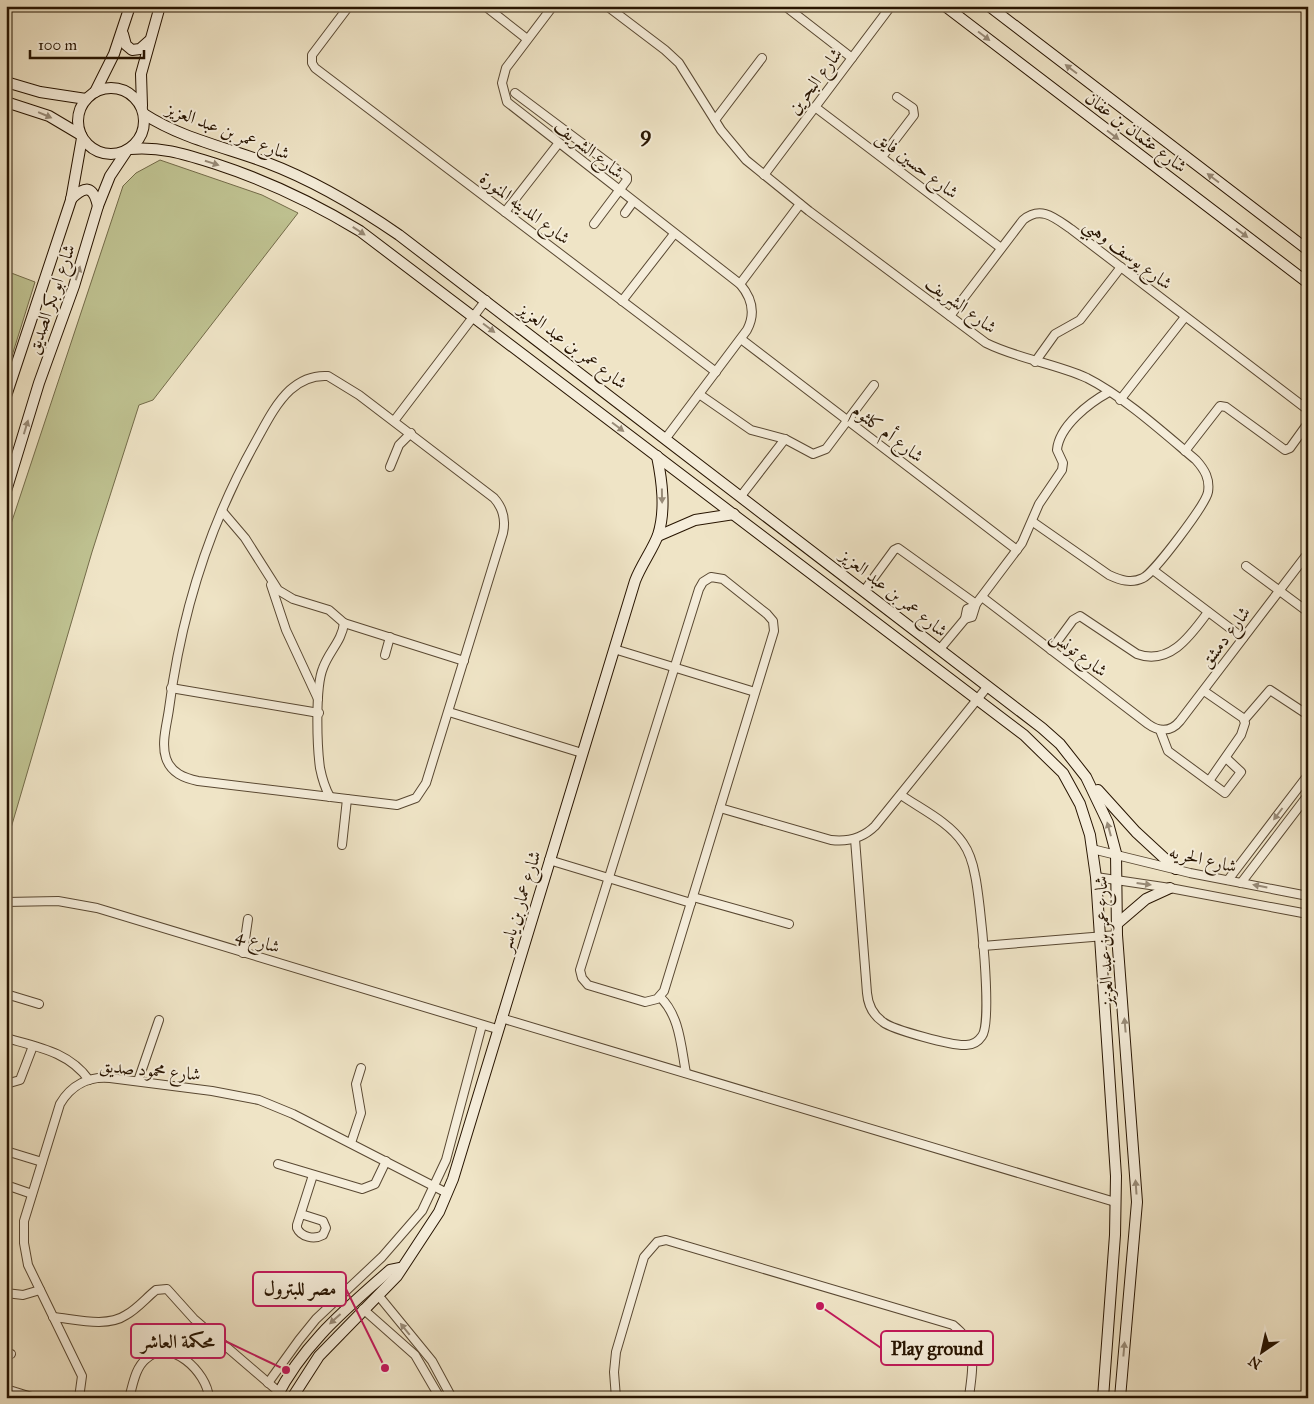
<svg xmlns="http://www.w3.org/2000/svg" width="1314" height="1404" font-family="'IM FELL Great Primer',Amiri,serif">
<rect width="100%" height="100%" fill="#efe4c6"/>
<filter id="stains"><feTurbulence type="fractalNoise" baseFrequency=".004" numOctaves="4"/><feColorMatrix values="0 0 0 0 .2 0 0 0 0 .09 0 0 0 0 .02 0 0 0 .5 -.17"/></filter>
<radialGradient id="worn" r=".72"><stop offset=".6" stop-color="#630" stop-opacity="0"/><stop offset="1" stop-color="#630" stop-opacity=".3"/></radialGradient>
<g fill="#bfc291" stroke="#736b49">
<path d="M160,160L262,195L298,213L153,400L139,405L92,552L6,845V539L123,186L136,173Z"/>
<path d="M6,271L35,282L6,375Z"/>
</g>
<g fill="none" stroke-linecap="round" stroke-linejoin="round">
<defs>
<g id="street">
<path d="M349,6L312,55V63L315,68L716,372"/>
<path d="M485,6L527,39"/>
<path d="M553,6L506,68L502,83L507,102L740,284C752,298 756,313 747,330L666,438"/>
<path d="M607,6L665,50L679,63L721,130L746,160L809,211L986,343C1018,359 1054,363 1087,378C1123,396 1165,434 1196,460C1205,470 1210,479 1208,492C1206,504 1154,573 1143,578C1131,584 1120,580 1109,575L1033,522"/>
<path d="M785,6L852,58"/>
<path d="M515,93L627,177V180L594,224"/>
<path d="M815,107L1001,248"/>
<path d="M715,120L762,58"/>
<path d="M882,157L914,115L913,108L897,97"/>
<path d="M764,175L891,6"/>
<path d="M505,212L558,144"/>
<path d="M625,213L633,202"/>
<path d="M740,284L800,204"/>
<path d="M622,301L674,234"/>
<path d="M950,316L1023,220C1041,205 1055,218 1071,229L1308,410"/>
<path d="M741,339L1017,550"/>
<path d="M1035,362L1055,334L1080,320L1121,267"/>
<path d="M328,376L359,395L494,498C503,508 506,519 503,533L426,783L416,798L397,805L198,781C184,778 171,773 166,758C161,743 167,724 169,709C181,616 209,525 255,443C265,425 275,404 290,390C301,380 313,375 328,376Z"/>
<path d="M699,394L751,430L785,439L813,454L826,449L874,385"/>
<path d="M1120,400L1185,317"/>
<path d="M394,421L486,300"/>
<path d="M1185,451L1220,406L1226,407L1285,450L1290,448L1308,423"/>
<path d="M390,467L399,445L411,433"/>
<path d="M741,496L785,439"/>
<path d="M222,511L245,538L278,590L293,599L329,610L344,623L464,661"/>
<path d="M1246,566L1308,612"/>
<path d="M1153,570L1243,638"/>
<path d="M711,577L723,579L767,614L773,621L774,631L664,991L657,999L645,1002L588,985L582,978L580,970L699,589L703,582Z"/>
<path d="M271,585L286,630L318,699"/>
<path d="M864,591L894,550L898,548L976,604"/>
<path d="M982,597L1148,724C1159,732 1171,732 1180,721L1308,553"/>
<path d="M965,619L967,609L975,606"/>
<path d="M614,649L755,692"/>
<path d="M940,649L965,619L972,617L976,604L1022,543L1039,504L1062,470L1063,463L1057,450C1059,426 1089,403 1109,392"/>
<path d="M1051,650L1073,620L1080,616L1137,654C1170,666 1191,635 1208,612"/>
<path d="M385,655L390,637"/>
<path d="M171,688L319,713"/>
<path d="M1204,691L1243,718L1245,723L1241,735L1209,781"/>
<path d="M449,712L582,753"/>
<path d="M1245,719L1270,690L1308,715"/>
<path d="M1160,730L1168,751L1225,793L1241,772L1226,758"/>
<path d="M330,797C325,788 322,778 320,768C317,746 315,687 323,668C329,651 342,641 344,623"/>
<path d="M720,808L831,840C848,842 863,838 875,826L988,686"/>
<path d="M855,839L867,993C868,1005 873,1015 883,1022C893,1030 953,1046 966,1045C972,1045 978,1042 982,1036C993,1022 980,898 975,875C973,864 970,853 963,843C949,822 921,809 901,795"/>
<path d="M342,845L347,799"/>
<path d="M1092,849L1190,873L1308,896"/>
<path d="M549,860L691,903"/>
<path d="M1096,877L1170,888L1308,914"/>
<path d="M1228,880L1308,775"/>
<path d="M1241,883L1308,795"/>
<path d="M693,897L789,924"/>
<path d="M6,902L58,901L97,908L497,1029"/>
<path d="M983,946L1117,935"/>
<path d="M243,953L248,919"/>
<path d="M6,994L39,1004"/>
<path d="M660,997C680,1016 681,1047 686,1073"/>
<path d="M501,1018L1115,1202"/>
<path d="M6,1038C38,1047 69,1052 89,1080"/>
<path d="M138,1081L159,1020"/>
<path d="M6,1084L20,1080L33,1046"/>
<path d="M351,1143L361,1113L356,1084L361,1068"/>
<path d="M6,1151L42,1162"/>
<path d="M278,1164L362,1189L375,1184L386,1161"/>
<path d="M6,1185L32,1194"/>
<path d="M301,1214L323,1221L326,1228L323,1235C314,1240 301,1237 297,1228V1225L313,1175"/>
<path d="M6,1293L23,1295L40,1290"/>
<path d="M378,1295L432,1361L452,1398"/>
<path d="M363,1309L415,1355L440,1398"/>
<path d="M53,1317C75,1319 107,1328 126,1315C137,1309 146,1298 156,1290L167,1289L194,1319L279,1392"/>
<path d="M6,1352L11,1354"/>
<path d="M268,1383L299,1340L316,1319L382,1257L422,1211L446,1160L482,1025"/>
<path d="M6,1389L35,1398"/>
<path d="M79,1398L82,1376L28,1265L24,1243V1221L60,1104C71,1085 89,1076 110,1078L212,1091L259,1100L293,1114L447,1193"/>
<path d="M129,1398C133,1385 135,1368 146,1359C170,1336 207,1372 209,1398"/>
<path d="M616,1398L614,1372L616,1352L644,1257L657,1242L666,1240L953,1325C980,1346 972,1368 969,1398"/>
</g>
<g id="secondary">
<path d="M945,6L1308,283"/>
<path d="M989,6L1308,250"/>
<path d="M123,34L126,45L132,50L140,49L149,41"/>
<path d="M6,82L40,92L86,99"/>
<circle cx="111" cy="121" r="33"/>
<path d="M95,92L114,54L130,6"/>
<path d="M6,102L49,116L81,135"/>
<path d="M142,106L141,74L160,6"/>
<path d="M144,114C181,138 224,147 265,162C313,180 357,206 399,235L1042,728L1060,744L1086,777L1108,823L1116,853L1117,935L1137,1202L1120,1398"/>
<path d="M130,149C161,146 187,155 216,164C268,181 314,203 360,231L1024,735L1063,773L1080,804L1090,835L1096,877L1116,1176L1115,1235L1103,1398"/>
<path d="M71,199C86,185 93,186 98,206"/>
<path d="M6,396L71,200L82,138"/>
<path d="M6,491L39,383L74,286L98,206L110,176L126,152"/>
<path d="M658,536L695,520L734,514"/>
<path d="M1098,790L1136,832L1176,869"/>
<path d="M1118,923L1146,899L1170,888"/>
<path d="M276,1398C304,1343 345,1310 390,1270L400,1268"/>
<path d="M292,1398L319,1356L397,1276L439,1212L453,1179L635,581C641,565 653,549 658,535C666,510 662,481 657,456"/>
</g>
</defs>
<use href="#street" stroke="#594832" stroke-width="10"/>
<use href="#secondary" stroke="#271401" stroke-width="12"/>
<use href="#street" stroke="#f5edda" stroke-width="8"/>
<use href="#secondary" stroke="#f5edda" stroke-width="10"/>
</g>
<defs><path id="oneway-solid" d="M-6-.8H1V-3.2L6.5 0L1 3.2V.8H-6Z" transform="scale(1.25)"/></defs>
<g fill="#988b78">
<use href="#oneway-solid" transform="translate(984 36) rotate(37)"/>
<use href="#oneway-solid" transform="translate(1071 69) rotate(-143)"/>
<use href="#oneway-solid" transform="translate(45 115) rotate(23)"/>
<use href="#oneway-solid" transform="translate(1113 135) rotate(37)"/>
<use href="#oneway-solid" transform="translate(212 163) rotate(18)"/>
<use href="#oneway-solid" transform="translate(1213 178) rotate(-143)"/>
<use href="#oneway-solid" transform="translate(359 231) rotate(33)"/>
<use href="#oneway-solid" transform="translate(1242 233) rotate(37)"/>
<use href="#oneway-solid" transform="translate(78 273) rotate(-73)"/>
<use href="#oneway-solid" transform="translate(489 328) rotate(37)"/>
<use href="#oneway-solid" transform="translate(26 427) rotate(-73)"/>
<use href="#oneway-solid" transform="translate(618 427) rotate(37)"/>
<use href="#oneway-solid" transform="translate(662 496) rotate(89)"/>
<use href="#oneway-solid" transform="translate(1278 814) rotate(127)"/>
<use href="#oneway-solid" transform="translate(1109 829) rotate(-105)"/>
<use href="#oneway-solid" transform="translate(1144 884) rotate(7)"/>
<use href="#oneway-solid" transform="translate(1260 886) rotate(-169)"/>
<use href="#oneway-solid" transform="translate(1125 1025) rotate(-95)"/>
<use href="#oneway-solid" transform="translate(1136 1187) rotate(-94)"/>
<use href="#oneway-solid" transform="translate(335 1319) rotate(138)"/>
<use href="#oneway-solid" transform="translate(405 1329) rotate(-129)"/>
<use href="#oneway-solid" transform="translate(1124 1349) rotate(-85)"/>
</g>
<g text-anchor="middle" dominant-baseline="central" stroke-width="4" stroke-linejoin="round" paint-order="stroke">
<g font-size="18" fill="#271401" stroke="#f5edda">
<text transform="translate(815 81) rotate(-53)">شارع البحرين</text>
<text transform="translate(228 131) rotate(21)">شارع عمر بن عبد العزيز</text>
<text transform="translate(1136 132) rotate(37)">شارع عثمان بن عفان</text>
<text transform="translate(589 149) rotate(38)">شارع الشريف</text>
<text transform="translate(917 165) rotate(37)">شارع حسين فايق</text>
<text transform="translate(525 208) rotate(37)">شارع المدينه المنورة</text>
<text transform="translate(1128 254) rotate(37)">شارع يوسف وهبي</text>
<text transform="translate(51 299) rotate(-71)">شارع ابو بكر الصديق</text>
<text transform="translate(961 305) rotate(36)">شارع الشريف</text>
<text transform="translate(573 346) rotate(37)">شارع عمر بن عبد العزيز</text>
<text transform="translate(888 433) rotate(37)">شارع أم كلثوم</text>
<text transform="translate(894 593) rotate(38)">شارع عمر بن عبد العزيز</text>
<text transform="translate(1225 637) rotate(-53)">شارع دمشق</text>
<text transform="translate(1079 653) rotate(37)">شارع تونس</text>
<text transform="translate(1203 859) rotate(13)">شارع الحريه</text>
<text transform="translate(520 901) rotate(-73)">شارع عمار بن ياسر</text>
<text transform="translate(258 941) rotate(17)">شارع 4</text>
<text transform="translate(1104 941) rotate(-93)">شارع عمر بن عبد العزيز</text>
<text transform="translate(150 1070) rotate(5)">شارع محمود صديق</text>
</g>
<g font-size="22" font-weight="bold" fill="#271401" stroke="#f5edda">
<text x="646" y="133">9</text>
</g>
</g>
<path fill="none" stroke="#c2185b" stroke-width="2" d="M385 1368L346 1289M286 1370L225 1341M820 1306L881 1348"/>
<g fill="#c2185b" stroke="#f5edda" stroke-width="2">
<circle cx="385" cy="1368" r="5"/>
<circle cx="286" cy="1370" r="5"/>
<circle cx="820" cy="1306" r="5"/>
</g>
<g fill="#f5edda" stroke="#c2185b" stroke-width="2">
<rect x="253" y="1272" width="93" height="34" rx="5"/>
<rect x="131" y="1324" width="94" height="34" rx="5"/>
<rect x="881" y="1331" width="112" height="34" rx="5"/>
</g>
<g font-size="19" text-anchor="middle" font-weight="bold" fill="#271401">
<text x="300" y="1295">مصر للبترول</text>
<text x="178" y="1348">محكمة العاشر</text>
<text x="937" y="1355">Play ground</text>
</g>
<rect width="1314" height="1404" fill="none" stroke="#efe4c6" stroke-width="25"/>
<rect x="8" y="8" width="1299" height="1389" fill="none" stroke="#271401" stroke-width="2.5"/>
<rect x="12" y="12" width="1289" height="1379" fill="none" stroke="#271401"/>
<g transform="translate(1262 1352) rotate(214)" stroke="#f5edda" stroke-width="4" paint-order="stroke">
<path d="M0-4L9 19L0 12L-9 19Z" fill="#271401"/>
<text y="-8" font-size="14" font-weight="bold" text-anchor="middle" fill="#271401">N</text>
</g>
<path d="M30 50v8h114v-8" fill="none" stroke="#271401" stroke-width="2.5"/>
<text x="38" y="50" font-size="15" fill="#271401" stroke="#f5edda" stroke-width="4" paint-order="stroke">100 m</text>
<rect width="100%" height="100%" filter="url(#stains)"/>
<rect width="100%" height="100%" fill="url(#worn)"/>
</svg>
